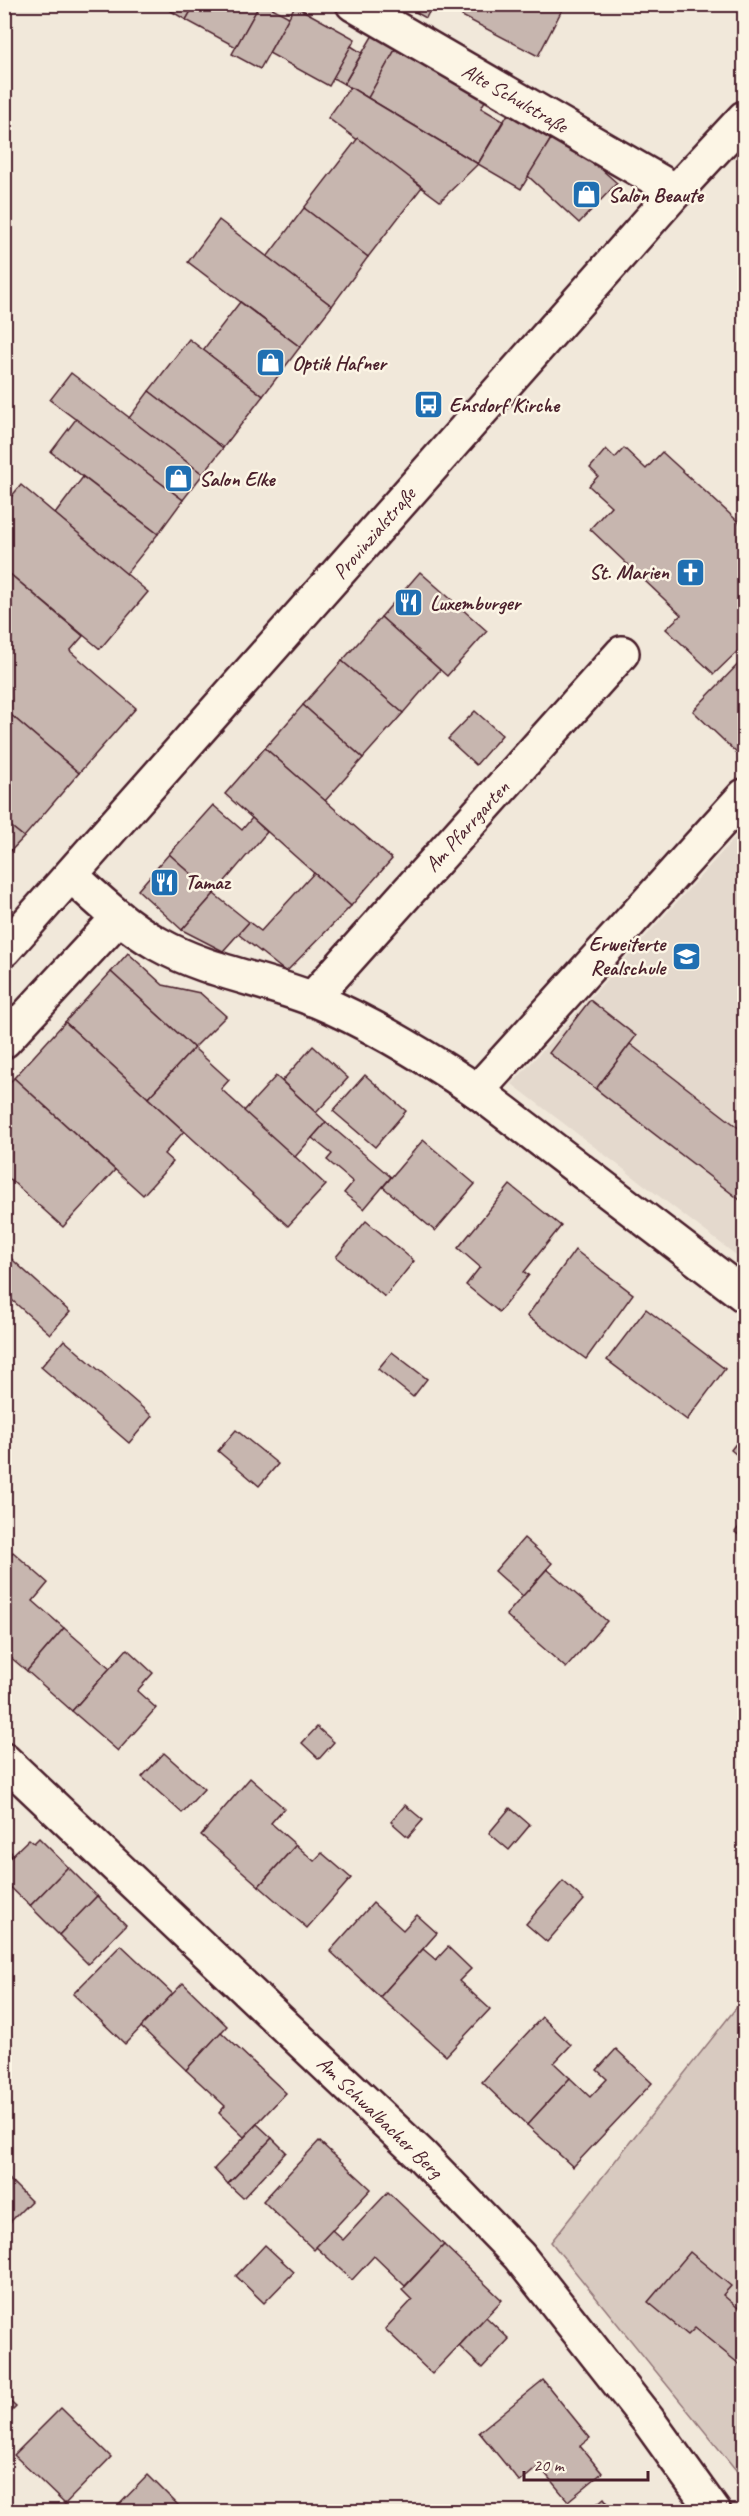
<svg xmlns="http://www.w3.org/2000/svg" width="749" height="2516" font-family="Caveat,sans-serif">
<rect width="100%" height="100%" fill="#f1e8da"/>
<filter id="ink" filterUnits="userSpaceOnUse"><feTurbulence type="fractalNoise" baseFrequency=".0167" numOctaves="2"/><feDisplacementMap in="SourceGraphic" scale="12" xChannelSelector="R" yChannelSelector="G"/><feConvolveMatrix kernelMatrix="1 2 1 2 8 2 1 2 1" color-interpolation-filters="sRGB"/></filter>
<g filter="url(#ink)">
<path fill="#e4d9cd" d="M744,828V1261L512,1084Z"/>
<path fill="#d8cac0" stroke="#917476" stroke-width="1.5" d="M744,1998V2480L551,2242Z"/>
<g fill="#c7b6af" stroke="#4a1f2b" stroke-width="1.5">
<path d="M159,4H195L186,20Z"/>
<path d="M195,4H260L236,47L186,20Z"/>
<path d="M260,4H265L289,17L260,69L232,54Z"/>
<path d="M401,4H433L426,18Z"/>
<path d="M468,4H565L538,56L462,16Z"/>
<path d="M295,6L355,39L329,86L269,53Z"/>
<path d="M377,28L400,41L368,98L344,84Z"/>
<path d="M400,41L489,94L481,108L503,121L478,164L368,98Z"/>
<path d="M351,46L362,53L344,84L333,78Z"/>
<path d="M350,87L368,98L478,164L440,201L328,118Z"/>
<path d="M508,114L551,139L521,189L478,164Z"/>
<path d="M558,131L617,183L579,223L528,176L551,139Z"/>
<path d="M358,138L422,187L368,257L304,208Z"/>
<path d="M304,208L368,257L332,306L267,257Z"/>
<path d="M219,220L332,306L300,347L188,262Z"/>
<path d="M240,302L300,347L263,396L203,350Z"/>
<path d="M189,339L263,396L223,448L149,391Z"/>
<path d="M71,373L203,474L183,500L50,400Z"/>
<path d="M149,391L223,448L203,474L129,418Z"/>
<path d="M76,419L183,500L158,534L51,452Z"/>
<path d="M624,448L646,469L662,452L744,527V645L714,674L666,629L681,615L590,529L611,506L589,486L598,476L590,468L606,449L615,458Z"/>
<path d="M83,477L158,534L126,574L55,514Z"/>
<path d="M21,485L148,592L100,649L4,569V505Z"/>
<path d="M4,569L83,636L70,651L136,708L79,773L4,709Z"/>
<path d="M420,572L487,631L447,676L381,617Z"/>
<path d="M381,617L440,670L403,713L342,661Z"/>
<path d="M744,658V757L743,759L693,711Z"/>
<path d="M342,661L403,713L363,758L303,705Z"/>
<path d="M303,705L363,758L325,801L265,748Z"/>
<path d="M4,709L79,773L24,837L4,821V768L10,762L4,757Z"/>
<path d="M475,711L502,735L476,765L448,739Z"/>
<path d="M265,748L392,859L351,906L225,794Z"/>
<path d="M213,805L242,830L252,818L267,832L214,894L169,854Z"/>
<path d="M4,821L24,837L4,858Z"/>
<path d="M169,854L214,894L182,930L138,890Z"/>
<path d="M314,873L351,906L286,972L238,934L249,922L261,931Z"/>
<path d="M214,894L249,922L223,951L182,930Z"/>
<path d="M128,953L163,985L200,993L226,1016L194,1048L111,972Z"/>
<path d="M111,972L194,1048L148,1098L65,1022Z"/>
<path d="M590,1000L636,1036L596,1089L549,1053Z"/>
<path d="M65,1022L184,1131L164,1154L173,1162L143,1195L14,1078Z"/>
<path d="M630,1044L744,1132V1203L596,1089Z"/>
<path d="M313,1046L348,1078L316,1113L282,1081Z"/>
<path d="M194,1048L229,1080L221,1089L326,1185L288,1226L148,1098Z"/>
<path d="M365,1075L406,1111L375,1147L333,1111Z"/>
<path d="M276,1076L326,1122L295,1157L244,1111Z"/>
<path d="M14,1078L115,1170L63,1227L4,1174V1088Z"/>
<path d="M326,1122L391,1177L364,1209L344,1193L353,1182L327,1160L332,1154L312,1138Z"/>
<path d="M423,1140L475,1184L435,1231L383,1187Z"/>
<path d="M510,1185L561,1226L524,1272L529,1275L499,1312L466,1285L480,1267L458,1248Z"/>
<path d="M366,1221L414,1261L385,1297L336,1257Z"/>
<path d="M575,1250L633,1294L586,1359L527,1316Z"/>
<path d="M4,1252L70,1312L50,1334L4,1293Z"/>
<path d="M646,1309L725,1369L687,1420L607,1360Z"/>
<path d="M64,1340L152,1416L129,1443L41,1367Z"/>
<path d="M392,1352L427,1379L413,1397L378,1369Z"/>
<path d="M236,1430L278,1464L259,1486L218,1451Z"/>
<path d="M744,1433V1461L731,1450Z"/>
<path d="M744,1520V1539L735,1532Z"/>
<path d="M524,1538L552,1563L523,1596L495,1571Z"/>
<path d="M13,1552L48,1583L33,1601L64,1628L27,1671L4,1652V1561Z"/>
<path d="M547,1569L607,1621L566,1668L506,1615Z"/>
<path d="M64,1628L110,1668L72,1711L27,1671Z"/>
<path d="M127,1649L153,1673L137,1691L156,1708L118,1751L72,1711Z"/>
<path d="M317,1727L334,1742L319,1759L302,1743Z"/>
<path d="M164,1753L204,1789L182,1813L142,1777Z"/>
<path d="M250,1778L284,1808L271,1823L296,1845L259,1886L201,1835Z"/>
<path d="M405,1805L423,1820L408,1837L391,1822Z"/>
<path d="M510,1808L530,1825L509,1850L489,1833Z"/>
<path d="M39,1838L68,1867L30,1906L4,1881V1863L29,1839L34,1843Z"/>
<path d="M296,1845L314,1861L322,1853L351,1878L307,1928L259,1886Z"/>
<path d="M4,1846L13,1854L4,1863Z"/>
<path d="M68,1867L97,1896L59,1935L30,1906Z"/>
<path d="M563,1881L584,1900L547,1942L526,1924Z"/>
<path d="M97,1896L126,1925L88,1964L59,1935Z"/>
<path d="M373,1903L403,1930L417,1915L437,1933L380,1997L330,1951Z"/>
<path d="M121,1945L173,1994L125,2044L73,1994Z"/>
<path d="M448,1947L471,1969L459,1981L490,2009L446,2056L380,1997L423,1949L436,1960Z"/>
<path d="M183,1983L227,2026L186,2070L141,2027Z"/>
<path d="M542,2017L571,2045L554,2063L570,2078L527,2125L482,2082Z"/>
<path d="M221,2032L286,2093L244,2137L219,2113L225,2106L186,2070Z"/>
<path d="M616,2049L652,2083L573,2167L527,2125L570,2078L590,2097L607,2079L597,2070Z"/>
<path d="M257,2124L272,2138L228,2184L214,2169Z"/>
<path d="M272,2138L286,2152L243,2198L228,2184Z"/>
<path d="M319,2141L371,2189L314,2250L263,2201Z"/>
<path d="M4,2174L31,2201L6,2226L4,2225Z"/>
<path d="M388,2192L444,2245L405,2286L374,2256L352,2280L316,2247L332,2230L343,2240Z"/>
<path d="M265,2245L294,2272L264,2303L236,2276Z"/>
<path d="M444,2245L502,2300L432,2374L385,2329L412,2300L402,2290Z"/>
<path d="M690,2252L731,2286L723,2295L744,2313V2368L695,2328L688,2335L648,2302Z"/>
<path d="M486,2317L509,2339L482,2368L459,2346Z"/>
<path d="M543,2380L590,2438L580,2446L602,2473L568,2501L539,2466L520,2482L479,2432Z"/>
<path d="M4,2396L16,2407L4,2419Z"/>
<path d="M61,2408L111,2457L65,2504L14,2455Z"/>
<path d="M148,2475L185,2512H112Z"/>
<path d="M604,2498L614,2512H587Z"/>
</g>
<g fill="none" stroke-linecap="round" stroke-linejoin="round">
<defs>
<g id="minor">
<path d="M353,4L676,191"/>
<path d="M72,876C99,901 126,926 158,944C206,971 262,979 313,999C371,1023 425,1056 477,1091L744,1295"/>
<path d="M312,999L622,653"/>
<path d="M4,1041L118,918"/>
<path d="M477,1091L744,796"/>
</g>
<g id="major">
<path d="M4,950L676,191L744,118"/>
<path d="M4,1760L421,2155L519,2256L648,2420L714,2512"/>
</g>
</defs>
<use href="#minor" stroke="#4a1f2b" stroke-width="38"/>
<use href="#major" stroke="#4a1f2b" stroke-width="38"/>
<use href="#minor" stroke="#fcf5e5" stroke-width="33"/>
<use href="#major" stroke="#fcf5e5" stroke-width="33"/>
</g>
</g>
<defs>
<symbol id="shop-square" viewBox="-11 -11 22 22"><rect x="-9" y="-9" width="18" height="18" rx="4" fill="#1f6fb2" stroke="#fcf5e5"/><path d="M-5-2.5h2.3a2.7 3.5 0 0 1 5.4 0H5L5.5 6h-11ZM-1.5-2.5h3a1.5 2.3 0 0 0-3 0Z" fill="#fff"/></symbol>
<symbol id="bus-square" viewBox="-11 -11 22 22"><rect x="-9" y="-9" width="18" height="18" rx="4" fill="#1f6fb2" stroke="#fcf5e5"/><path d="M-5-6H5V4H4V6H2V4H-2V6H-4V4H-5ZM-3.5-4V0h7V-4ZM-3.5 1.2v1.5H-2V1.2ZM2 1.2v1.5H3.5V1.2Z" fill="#fff"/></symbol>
<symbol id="church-square" viewBox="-11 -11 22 22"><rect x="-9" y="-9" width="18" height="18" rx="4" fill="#1f6fb2" stroke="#fcf5e5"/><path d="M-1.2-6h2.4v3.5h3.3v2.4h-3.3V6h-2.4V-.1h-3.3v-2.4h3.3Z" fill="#fff"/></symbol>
<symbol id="restaurant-square" viewBox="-11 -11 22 22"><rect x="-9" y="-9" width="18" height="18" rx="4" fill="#1f6fb2" stroke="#fcf5e5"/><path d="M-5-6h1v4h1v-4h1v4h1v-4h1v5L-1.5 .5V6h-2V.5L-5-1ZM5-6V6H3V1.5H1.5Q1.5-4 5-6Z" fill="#fff"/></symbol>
<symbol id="school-square" viewBox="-11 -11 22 22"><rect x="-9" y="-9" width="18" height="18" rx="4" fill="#1f6fb2" stroke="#fcf5e5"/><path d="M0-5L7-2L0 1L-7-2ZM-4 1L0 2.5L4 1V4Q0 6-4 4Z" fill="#fff"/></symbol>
</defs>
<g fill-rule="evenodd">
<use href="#shop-square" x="570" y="178" width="33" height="33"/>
<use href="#shop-square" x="254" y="346" width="33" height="33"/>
<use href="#bus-square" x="412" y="388" width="33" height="33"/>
<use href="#shop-square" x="162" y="462" width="33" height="33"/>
<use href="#church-square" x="674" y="556" width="33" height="33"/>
<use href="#restaurant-square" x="392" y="586" width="33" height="33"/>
<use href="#restaurant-square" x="148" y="866" width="33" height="33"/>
<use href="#school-square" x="670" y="940" width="33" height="33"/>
</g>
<g text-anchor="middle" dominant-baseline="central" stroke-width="5" stroke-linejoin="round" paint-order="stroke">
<g font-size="21" fill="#4a1f2b" stroke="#fcf5e5">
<text transform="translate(515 98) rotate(30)">Alte Schulstraße</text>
<text transform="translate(374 533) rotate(-49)">Provinzialstraße</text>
<text transform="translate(467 826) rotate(-48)">Am Pfarrgarten</text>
<text transform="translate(380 2117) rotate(44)">Am Schwalbacher Berg</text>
</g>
<g font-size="21" font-weight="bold" fill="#4a1f2b" stroke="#fcf5e5" text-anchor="start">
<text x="608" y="195">Salon Beaute</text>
<text x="292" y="363">Optik Hafner</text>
<text x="449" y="405">Ensdorf Kirche</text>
<text x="199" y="479">Salon Elke</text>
<text x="669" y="572" text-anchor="end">St. Marien</text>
<text x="430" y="603">Luxemburger</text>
<text x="185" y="882">Tamaz</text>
<text x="665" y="944" text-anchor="end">Erweiterte<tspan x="665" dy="24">Realschule</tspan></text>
</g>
</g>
<rect width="749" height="2516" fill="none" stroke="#fcf5e5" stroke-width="24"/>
<rect x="12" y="12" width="725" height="2492" fill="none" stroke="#4a1f2b" stroke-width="2" filter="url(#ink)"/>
<path d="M524 2471v9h124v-9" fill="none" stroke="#4a1f2b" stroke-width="3"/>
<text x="533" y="2471" font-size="18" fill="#4a1f2b" stroke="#fcf5e5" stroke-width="4.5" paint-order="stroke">20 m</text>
</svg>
